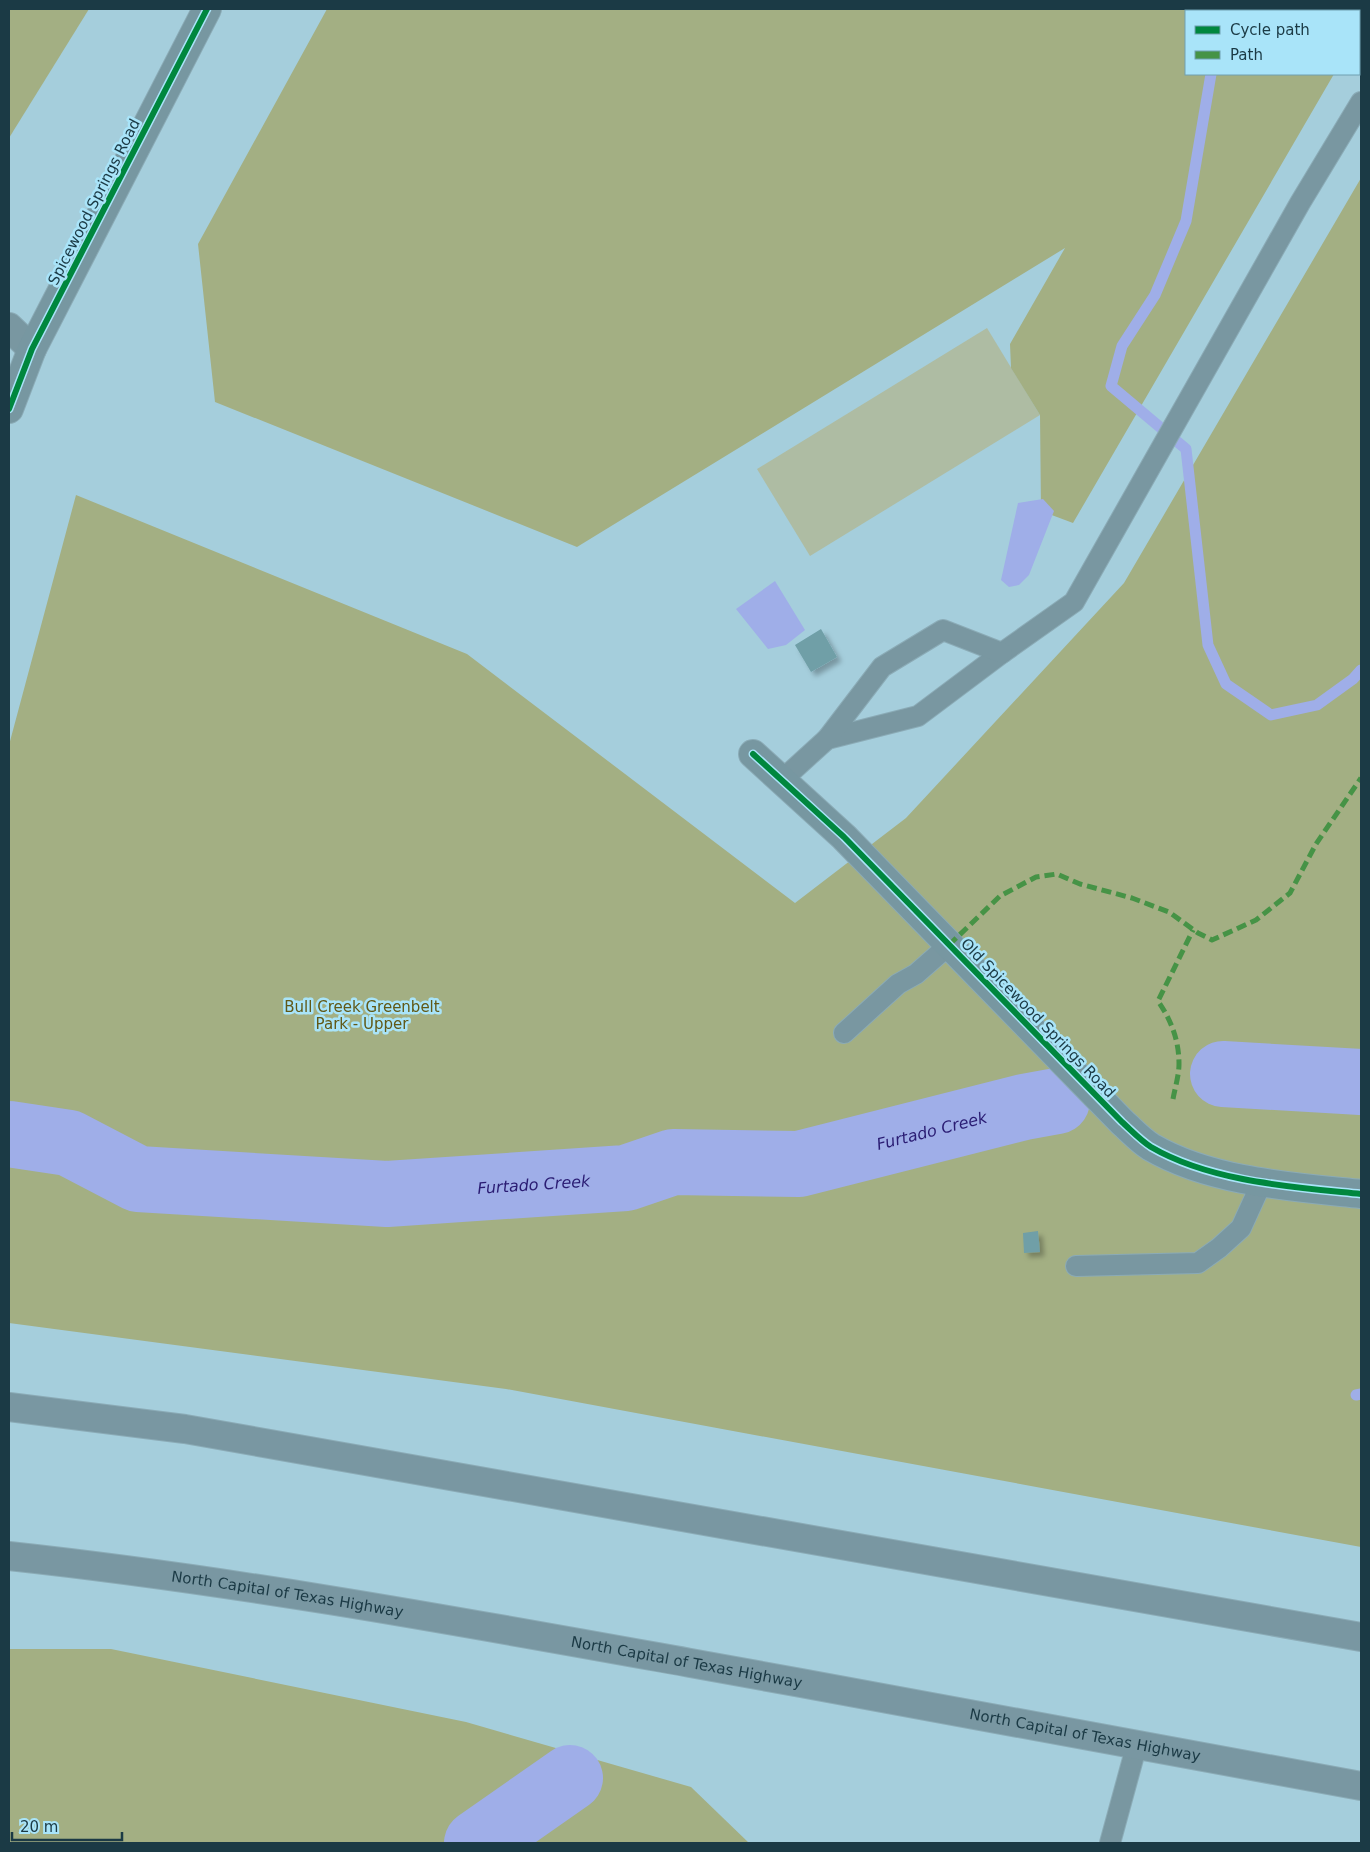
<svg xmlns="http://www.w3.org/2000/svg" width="1370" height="1852" font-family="'DejaVu Sans',sans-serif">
<defs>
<filter id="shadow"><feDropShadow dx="4.5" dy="4.5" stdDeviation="2.5" flood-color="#0004"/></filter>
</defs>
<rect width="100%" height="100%" fill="#a5cedc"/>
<path fill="#aebca3" d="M987,328L1040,415L810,556L757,469Z"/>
<g fill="#a3af83">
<path d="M9,9H89L9,138Z"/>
<path d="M327,9H1361V28L1359,32V11H1186V74H1334L1073,523L1041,511L1040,415L1011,368L1010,344L1065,248L577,547L215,402L198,244Z"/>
<path d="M1361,178V1547L506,1389L9,1323V745L76,495L467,654L795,903L906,818L1124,583Z"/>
<path d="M9,1649H111L466,1722L691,1787L749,1843H9Z"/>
</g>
<g fill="#9faee8">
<path d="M1043,499L1054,511L1029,575L1019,585L1009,587L1001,580L1018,503Z"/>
<path d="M775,581L805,630L786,645L768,649L736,609Z"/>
</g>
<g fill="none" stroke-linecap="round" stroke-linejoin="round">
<g stroke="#9faee8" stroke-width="11">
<path d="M1222,11L1223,9"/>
<path d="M1211,74L1186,221L1155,295L1122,346L1111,386L1186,449L1208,645L1226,684L1271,715L1317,705L1353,679L1361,670"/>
<path d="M1356,1395L1361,1394"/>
</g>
<g stroke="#9faee8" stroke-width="66">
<path d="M1223,1074L1361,1082"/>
<path id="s1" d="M9,1134L69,1143L138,1179L387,1194L626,1178L673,1162L799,1164L1024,1107L1057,1101"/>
<path d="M477,1843L570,1778"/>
</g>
</g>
<g fill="#6f9fa7" filter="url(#shadow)">
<path d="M821,629L837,657L811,672L795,645Z"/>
<path d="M1038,1231L1040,1252L1024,1253L1023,1233Z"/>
</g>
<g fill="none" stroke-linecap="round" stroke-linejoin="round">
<defs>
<g id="lane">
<path d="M827,739L918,716L1002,653L1074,602L1300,203L1361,102"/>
<path d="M783,779L827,739L882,667L943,630L1002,653"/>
<path d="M844,1033L898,984L916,974L949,945"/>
<path d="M1076,1266L1198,1263L1219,1248L1241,1228L1262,1182"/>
<path d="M1110,1843L1137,1744"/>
</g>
<path id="street" d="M9,327L32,349"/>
<g id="secondary">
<path d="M9,409L32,349L207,9"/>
<path d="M753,754L844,837L1122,1122C1131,1130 1140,1140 1151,1147C1211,1182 1293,1187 1361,1194"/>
</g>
<g id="highway">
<path d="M9,1407L185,1429L1361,1637"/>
<path id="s2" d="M9,1556C240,1581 468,1623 696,1664C918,1704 1140,1745 1361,1786"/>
</g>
</defs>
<use href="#lane" stroke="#8babb6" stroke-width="22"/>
<use href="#street" stroke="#8babb6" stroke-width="30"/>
<use href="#secondary" stroke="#8babb6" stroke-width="30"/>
<use href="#highway" stroke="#8babb6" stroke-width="30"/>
<use href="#lane" stroke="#7997a1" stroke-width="20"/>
<use href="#street" stroke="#7997a1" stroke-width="28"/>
<use href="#secondary" stroke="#7797a1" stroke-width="28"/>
<use href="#highway" stroke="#7997a2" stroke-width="28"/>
<g stroke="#469346" stroke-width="5" stroke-dasharray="10 5" stroke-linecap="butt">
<path d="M949,945L1000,896L1036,877L1057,874L1080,884L1132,898L1169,912L1198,933L1212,940L1256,920L1290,893L1316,844L1361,778"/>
<path d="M1173,1099C1175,1088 1179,1075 1179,1064C1179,1040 1171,1020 1158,1001L1193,930"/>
</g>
<defs>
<g id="cycleway">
<path d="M9,409L32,349L207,9"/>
<path d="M753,754L844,837L1122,1122C1131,1130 1140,1140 1151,1147C1211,1182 1293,1187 1361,1194"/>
</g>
</defs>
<use href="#cycleway" stroke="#a9e4f9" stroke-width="9"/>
<use href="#cycleway" stroke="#00873e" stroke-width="6"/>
</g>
<g text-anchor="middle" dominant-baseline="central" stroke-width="5" stroke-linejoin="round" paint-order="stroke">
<g font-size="15" fill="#1b3a45" stroke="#a9e4f9">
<text transform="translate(94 202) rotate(-63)">Spicewood Springs Road</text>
<text transform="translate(1038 1018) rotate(46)">Old Spicewood Springs Road</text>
<text stroke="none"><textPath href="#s2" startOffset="281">North Capital of Texas Highway</textPath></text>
<text stroke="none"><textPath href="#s2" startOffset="686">North Capital of Texas Highway</textPath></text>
<text stroke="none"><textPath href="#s2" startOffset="1091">North Capital of Texas Highway</textPath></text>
</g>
<g font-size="15" fill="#615816" stroke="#a9e4f9">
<text x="362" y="1007">Bull Creek Greenbelt<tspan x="362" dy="17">Park - Upper</tspan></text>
</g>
<g font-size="16" font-style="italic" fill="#2a1c73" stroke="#a9e4f9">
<text stroke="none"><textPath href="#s1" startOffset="940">Furtado Creek</textPath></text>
<text stroke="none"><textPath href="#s1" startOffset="535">Furtado Creek</textPath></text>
</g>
</g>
<rect width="1370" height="1852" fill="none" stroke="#1b3a45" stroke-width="20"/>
<rect x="1185" y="10" width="175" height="65" fill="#a9e4f9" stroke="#70a0b1"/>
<rect x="1195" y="26" width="25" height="8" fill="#00873e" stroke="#70a0b1"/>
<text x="1230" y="35" font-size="15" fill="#1b3a45">Cycle path</text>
<rect x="1195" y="51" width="25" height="8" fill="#469346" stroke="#70a0b1"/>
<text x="1230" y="60" font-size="15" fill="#1b3a45">Path</text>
<path d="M12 1832v8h110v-8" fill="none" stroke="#1b3a45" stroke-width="2.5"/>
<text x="20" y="1832" font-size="15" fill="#1b3a45" stroke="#a9e4f9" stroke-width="4" paint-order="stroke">20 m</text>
</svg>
